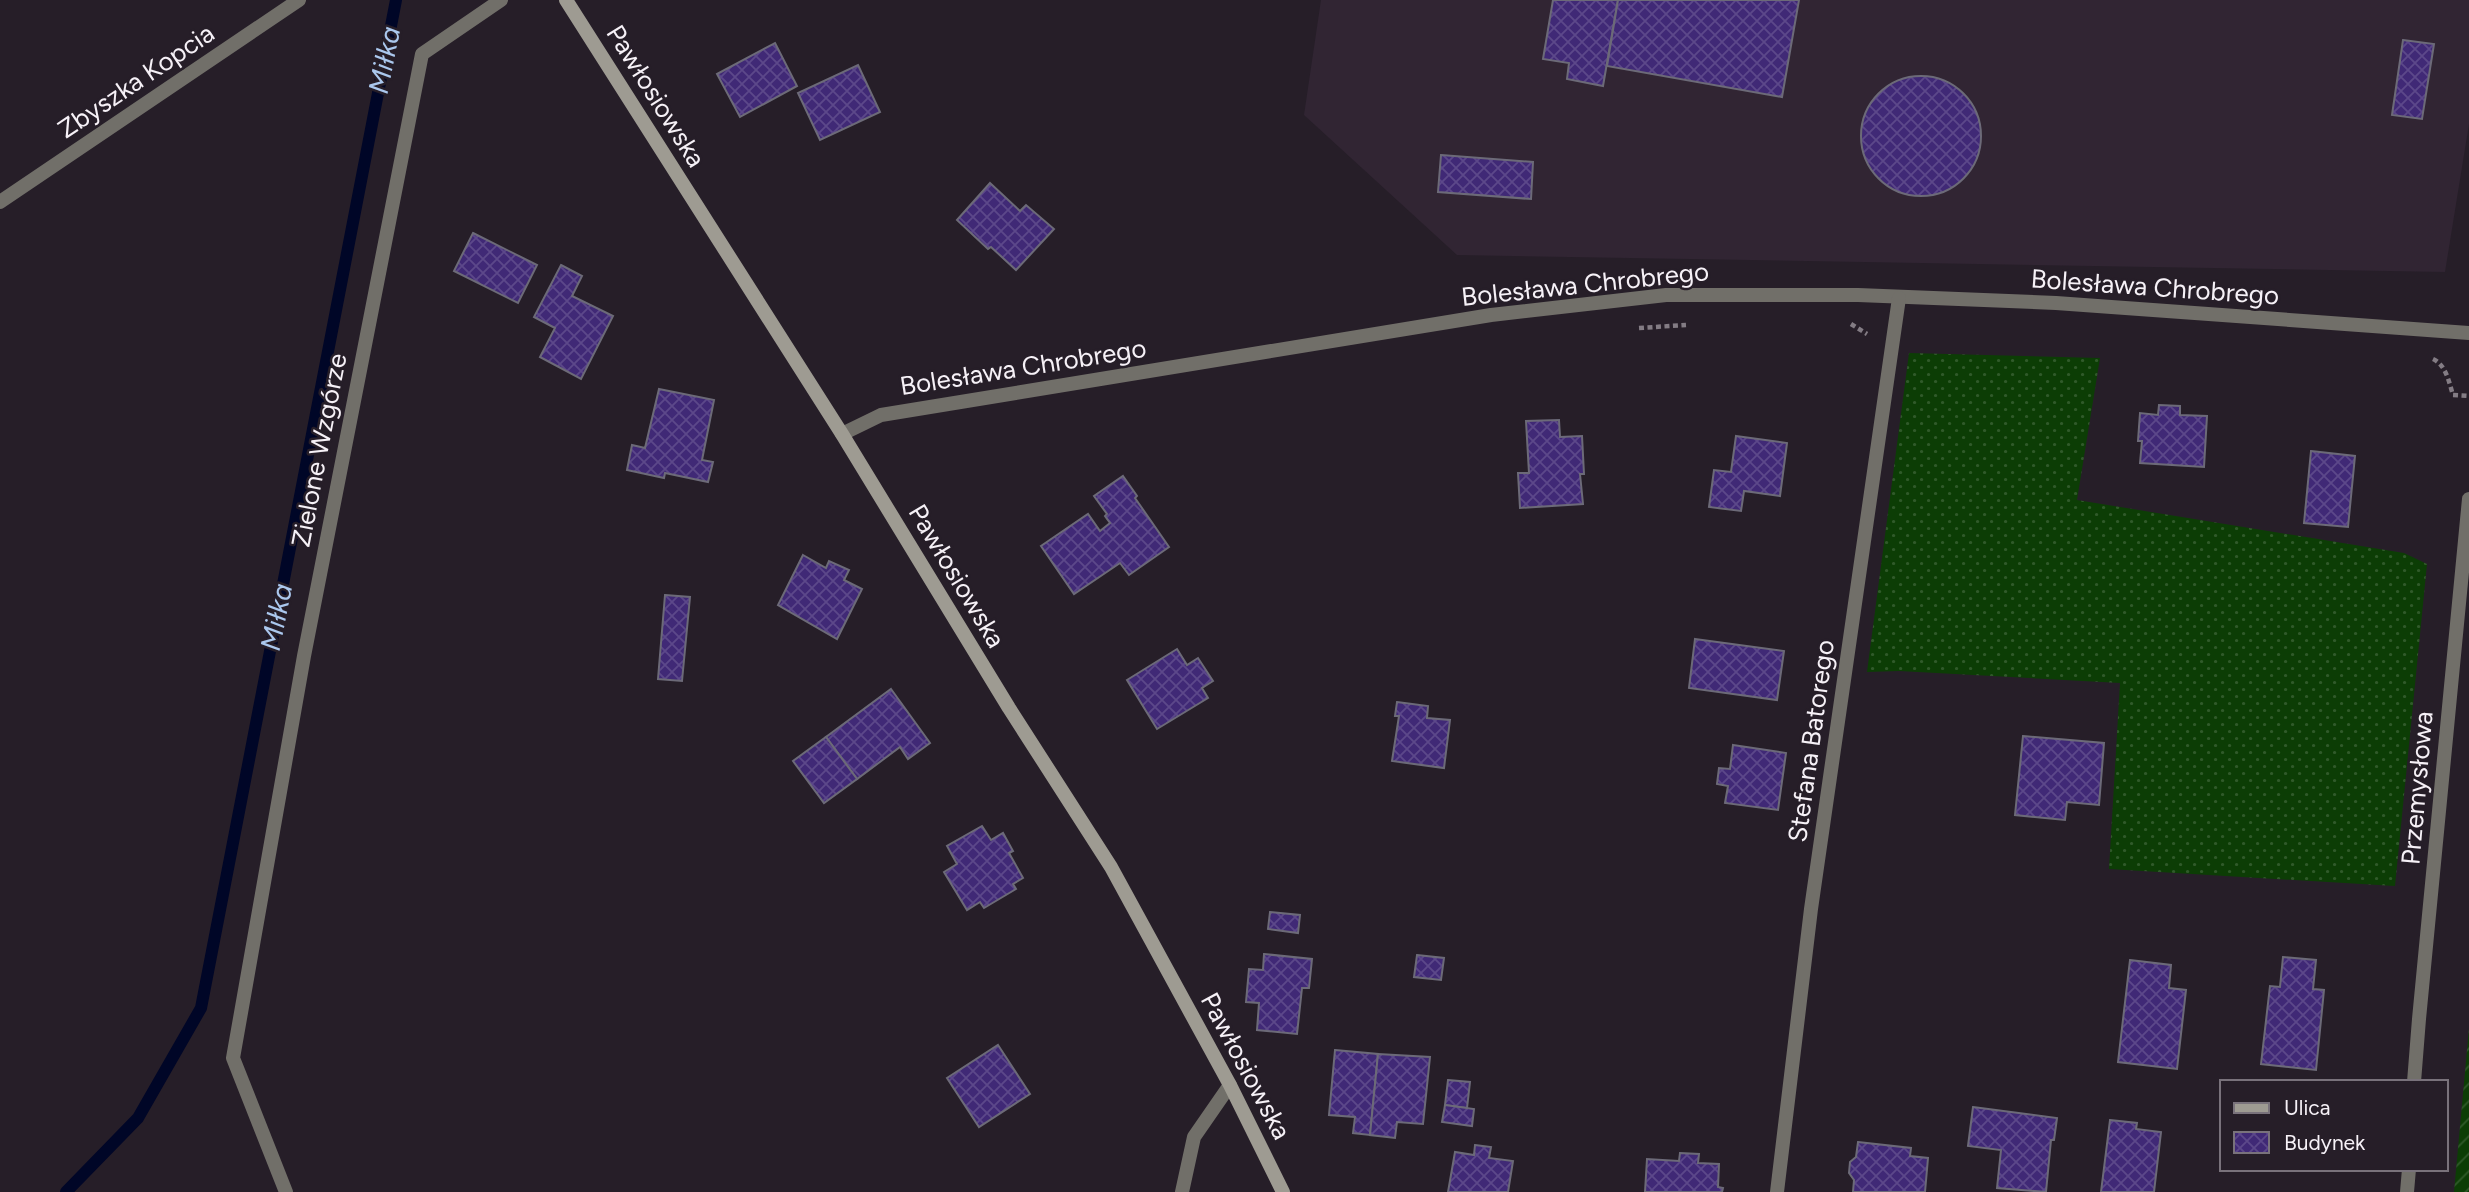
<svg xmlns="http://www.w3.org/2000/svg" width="2469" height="1192" font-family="Figtree,sans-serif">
<defs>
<pattern id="grass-dots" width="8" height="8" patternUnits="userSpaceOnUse" patternTransform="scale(1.75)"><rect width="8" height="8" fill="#0c3d05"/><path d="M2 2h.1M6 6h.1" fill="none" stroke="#305a2a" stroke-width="1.8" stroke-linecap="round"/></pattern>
<pattern id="garden-furrows" width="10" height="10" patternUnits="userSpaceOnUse" patternTransform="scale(1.75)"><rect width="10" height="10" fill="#0c3d05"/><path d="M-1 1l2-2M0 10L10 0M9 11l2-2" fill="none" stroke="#305a2a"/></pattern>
<pattern id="building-cross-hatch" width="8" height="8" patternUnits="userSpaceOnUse" patternTransform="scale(1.75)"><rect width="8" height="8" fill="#402976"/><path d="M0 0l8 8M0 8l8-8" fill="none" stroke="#5c488a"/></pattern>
</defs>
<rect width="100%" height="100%" fill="#261e28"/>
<path fill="#312533" d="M1321,0H2469V124L2445,272L1457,255L1304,115Z"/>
<path fill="url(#grass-dots)" d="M1909,353L2100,358L2077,500L2404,553L2427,564L2395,886L2109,869L2120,683L1899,671L1867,672Z"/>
<path fill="url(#garden-furrows)" d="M2469,1028V1192H2454Z"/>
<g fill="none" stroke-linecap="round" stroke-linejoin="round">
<path stroke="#000627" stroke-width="12" d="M66,1192L138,1118L201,1008L396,0"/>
</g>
<g fill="url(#building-cross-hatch)" stroke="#6c6a78" stroke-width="2">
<path d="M1553,0H1618L1603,86L1567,79L1569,63L1543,59Z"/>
<path d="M1618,0H1799L1782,97L1607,66Z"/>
<path d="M2403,40L2434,44L2422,119L2392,115Z"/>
<path d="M775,43L797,86L740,117L717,74Z"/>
<path d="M858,65L880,112L820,140L798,93Z"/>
<circle cx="1921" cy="136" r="60"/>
<path d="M1441,155L1533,162L1531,199L1438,192Z"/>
<path d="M990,183L1020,211L1026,205L1054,229L1016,270L991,247L988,249L957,220Z"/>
<path d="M473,233L537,265L518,303L454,271Z"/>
<path d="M561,265L582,276L572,296L613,316L581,379L540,357L555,328L534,317Z"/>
<path d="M659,389L714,400L702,460L713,462L708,482L665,473L664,478L627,470L632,445L645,448Z"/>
<path d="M2159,405L2180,406V415L2207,416L2204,467L2140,463L2142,441H2138L2140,413L2158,415Z"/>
<path d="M1559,420L1560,437L1582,436L1584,474H1580L1583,504L1520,508L1518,473H1529L1526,421Z"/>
<path d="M1736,436L1787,443L1780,496L1744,491L1741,511L1709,507L1714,470L1731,472Z"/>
<path d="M2311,451L2355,456L2348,527L2304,523Z"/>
<path d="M1123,476L1137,496L1135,498L1169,547L1129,575L1120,563L1074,594L1041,546L1088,514L1100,531L1110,523L1105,516L1107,514L1094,496Z"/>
<path d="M803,555L826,568L829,561L849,570L844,580L862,589L837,639L778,605Z"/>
<path d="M665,595L690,597L682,681L658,679Z"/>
<path d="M1695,639L1784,651L1777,700L1689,688Z"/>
<path d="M1177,649L1187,665L1198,658L1213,681L1202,688L1208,698L1157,729L1127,680Z"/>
<path d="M891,689L930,743L908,759L900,747L857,779L826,737Z"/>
<path d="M1397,702L1428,706L1427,718L1450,720L1444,768L1392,761L1399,716H1395Z"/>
<path d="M2023,736L2104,743L2099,805L2067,802L2065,820L2015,815Z"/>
<path d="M826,737L857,779L824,803L793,761Z"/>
<path d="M1733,745L1786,753L1778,810L1725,803L1728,786L1717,784L1719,768L1730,769Z"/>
<path d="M982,826L991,840L1003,833L1013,851L1009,853L1023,878L1013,884L1016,889L984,908L980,902L967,910L944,872L957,864L947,846Z"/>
<path d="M1270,912L1300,915L1298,933L1268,929Z"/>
<path d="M1264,954L1312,959L1309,988H1302L1297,1034L1257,1030L1259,1003L1246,1002L1249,969L1263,970Z"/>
<path d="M1417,955L1444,958L1441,980L1414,977Z"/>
<path d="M2283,957L2316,960L2313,989L2324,990L2316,1070L2261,1064L2270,986L2280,987Z"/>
<path d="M2130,960L2171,965L2169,988L2186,990L2177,1069L2118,1062Z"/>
<path d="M998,1045L1030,1094L979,1127L947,1078Z"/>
<path d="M1335,1050L1378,1054L1370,1135L1353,1133L1355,1117L1329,1115Z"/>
<path d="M1378,1054L1430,1057L1423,1124L1397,1122L1395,1138L1370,1135Z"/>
<path d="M1448,1080L1470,1082L1467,1108L1445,1105Z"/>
<path d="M1445,1105L1474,1109L1472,1126L1442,1122Z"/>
<path d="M1973,1107L2057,1118L2054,1140H2051L2046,1192L1997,1188L2001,1150L1968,1146Z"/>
<path d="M2110,1120L2137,1123L2136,1129L2161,1132L2154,1192H2101Z"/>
<path d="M1858,1142L1911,1148L1910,1156L1928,1158L1925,1192H1853L1854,1180L1849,1173L1850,1162L1856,1157Z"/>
<path d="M1475,1145L1491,1147L1489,1158L1513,1161L1508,1192H1448L1455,1152L1474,1155Z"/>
<path d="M1680,1153L1699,1154L1698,1163L1719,1164L1718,1187L1723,1188L1722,1192H1645L1647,1159L1679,1161Z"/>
</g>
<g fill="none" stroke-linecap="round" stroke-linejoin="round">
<g stroke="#837c84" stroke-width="4.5" stroke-dasharray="5 3.5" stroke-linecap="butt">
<path d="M1851,324L1867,334"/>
<path d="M1639,328L1686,325"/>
<path d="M2433,359C2446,365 2449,382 2453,395L2469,396"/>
</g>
<path stroke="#716f69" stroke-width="14" d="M286,1192L233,1058L304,656L422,54L501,0"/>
<g stroke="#716f69" stroke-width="14">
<path d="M0,202L299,0"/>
<path d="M842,434L881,415L1491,315L1666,295H1858L2056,303L2469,333"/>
<path d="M2414,1082L2419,1019L2469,499"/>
<path d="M1182,1192L1194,1137L1230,1085"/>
<path d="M1777,1192L1811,909L1899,298"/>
<path d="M2407,1192L2409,1169"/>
</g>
<path stroke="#9e9b92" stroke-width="14" d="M566,0L842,434L1009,708L1111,867L1230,1085L1283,1192"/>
</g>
<g text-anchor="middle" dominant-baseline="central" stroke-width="5" stroke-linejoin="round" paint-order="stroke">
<g font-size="26" fill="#f6f1f7" stroke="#261e28">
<text transform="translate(136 81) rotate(-34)">Zbyszka Kopcia</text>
<text transform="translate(656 96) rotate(58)">Pawłosiowska</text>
<text transform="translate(1585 284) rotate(-6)">Bolesława Chrobrego</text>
<text transform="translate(2155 287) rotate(4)">Bolesława Chrobrego</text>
<text transform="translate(1023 367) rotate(-9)">Bolesława Chrobrego</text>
<text transform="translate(319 450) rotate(-79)">Zielone Wzgórze</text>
<text transform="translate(957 576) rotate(59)">Pawłosiowska</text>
<text transform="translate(1811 741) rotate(-82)">Stefana Batorego</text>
<text transform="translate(2417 788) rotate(-85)">Przemysłowa</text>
<text transform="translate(1246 1066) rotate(62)">Pawłosiowska</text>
</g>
<g font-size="28" font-style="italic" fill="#abc8ee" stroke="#261e28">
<text transform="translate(384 60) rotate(-79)">Miłka</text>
<text transform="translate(276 617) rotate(-79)">Miłka</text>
</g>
</g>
<rect x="2220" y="1080" width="228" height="91" fill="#261e28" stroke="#79727b" stroke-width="2"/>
<rect x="2234" y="1103" width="35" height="10" fill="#9e9b92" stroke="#79727b" stroke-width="2"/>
<text x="2284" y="1115" font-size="21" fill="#f6f1f7">Ulica</text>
<rect x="2234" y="1132" width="35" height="21" fill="url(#building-cross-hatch)" stroke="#79727b" stroke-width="2"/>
<text x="2284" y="1150" font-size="21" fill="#f6f1f7">Budynek</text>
</svg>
